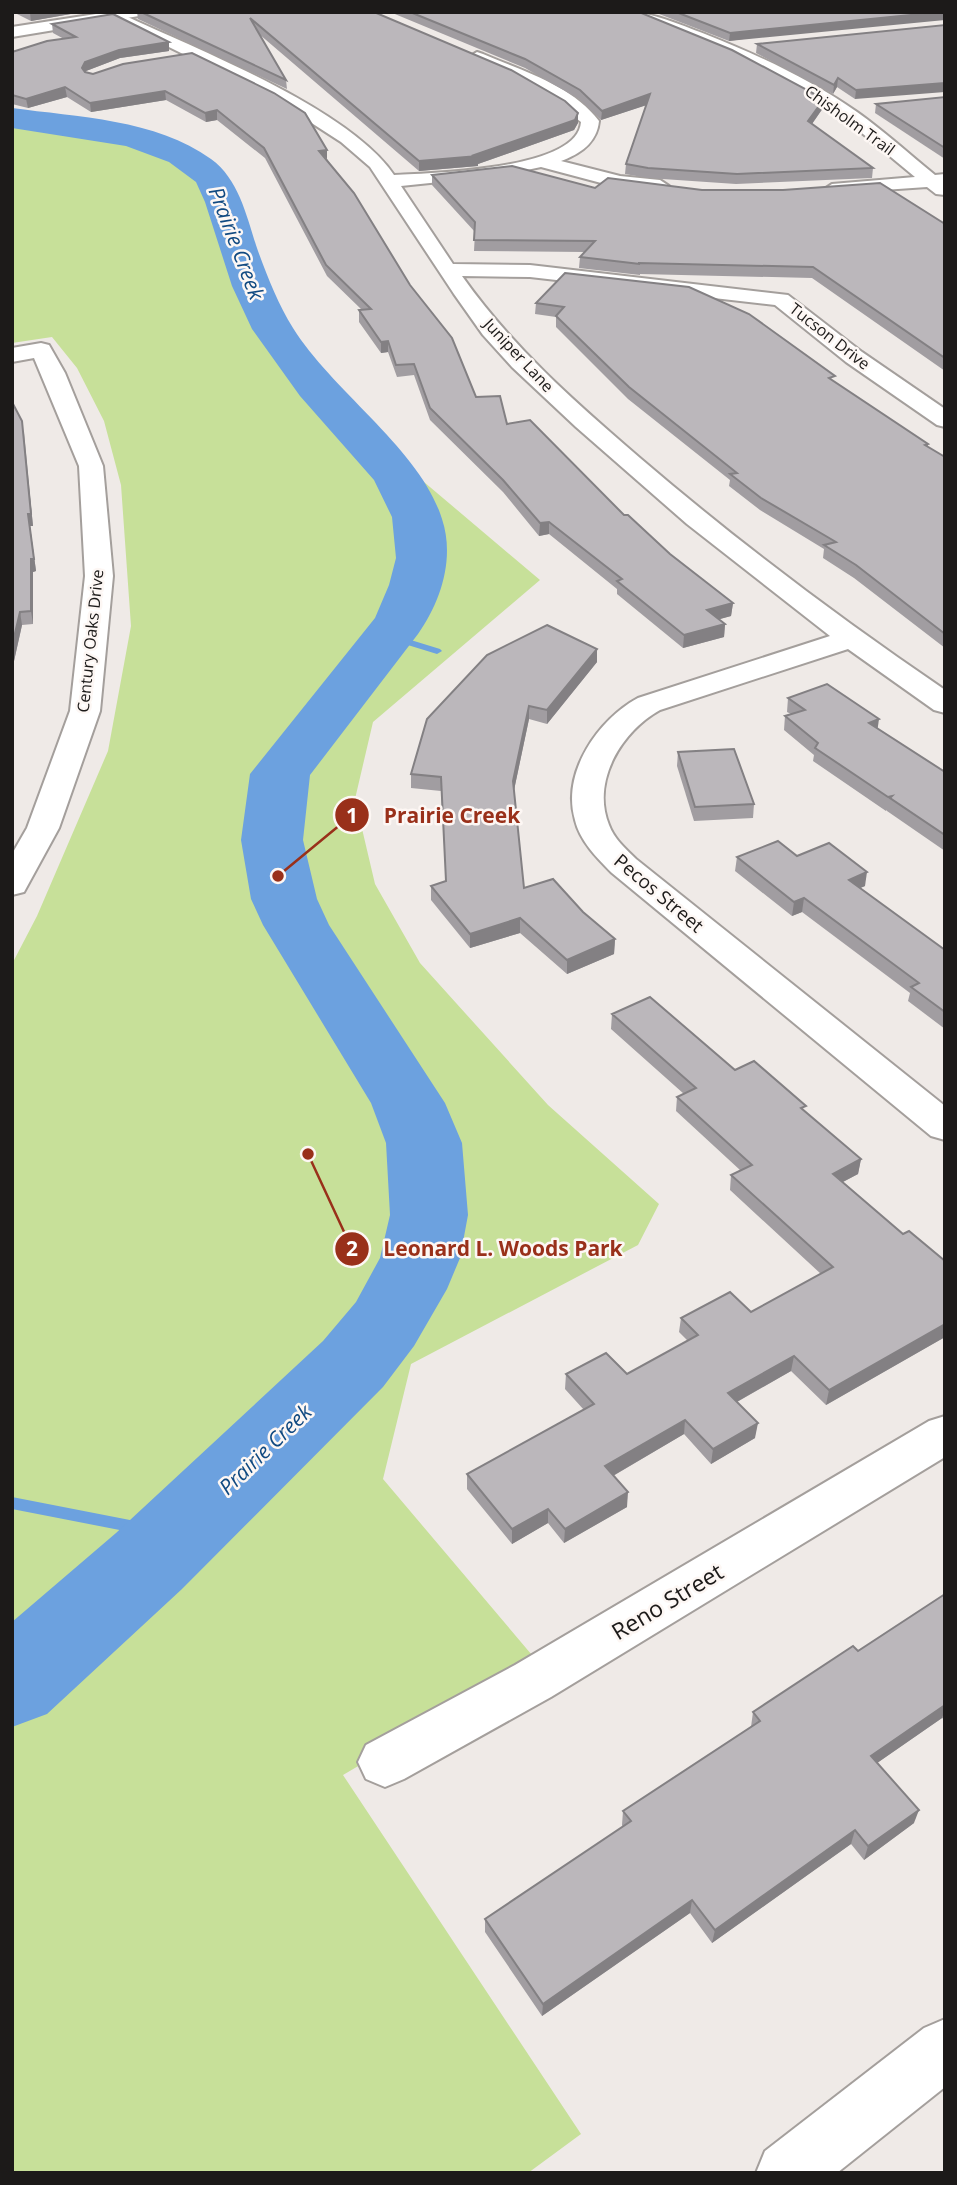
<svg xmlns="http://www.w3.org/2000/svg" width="957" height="2185" font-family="'Open Sans',sans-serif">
<rect width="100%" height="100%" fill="#efeae7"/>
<path fill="#c7e099" d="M12,116L116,130L192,155L227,181L250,241L262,285L313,366L411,471L540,580L373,722L355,799L375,884L420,963L548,1105L659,1204L638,1245L411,1364L383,1479L537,1661L343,1775L581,2134L528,2173H12V964L37,916L108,751L131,626L121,485L104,421L77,368L52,337L12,343Z"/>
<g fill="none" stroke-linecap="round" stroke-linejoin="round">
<g fill="#6ca1df" fill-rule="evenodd">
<path d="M388,633L440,649L442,651L437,654L385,638L383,636Z"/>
<path d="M12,1497L176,1529L181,1530L184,1535L181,1540L176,1541L12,1509Z"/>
</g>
<path fill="#6ca1df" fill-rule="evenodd" d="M12,108C77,117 156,119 211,159C240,180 247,219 258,251C268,278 278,304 293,328C333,392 421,450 442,519C455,558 441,602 418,634L310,775L303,840L317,899L329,925L445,1103L462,1143L468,1215L460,1258L447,1289L414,1346L383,1387L182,1589L47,1714L12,1727V1622L116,1533L323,1341L356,1302L380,1258L390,1215L386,1143L371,1103L263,925L251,899L241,840L250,774L375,618L389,585L396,558L392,517L374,480L300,396L252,329L232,286L205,202L196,182L169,162L126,146L12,128Z"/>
<defs>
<g id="minor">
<path d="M98,12H117C193,48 348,107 394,175C432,173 578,170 581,122L546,95L469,57L477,52L483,54C522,71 572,85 599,121C597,143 580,154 561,161L620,176L660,180L669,186L660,192L620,188L541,167L498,176L401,186L453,264L530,265L788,295L862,352L945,409V427L937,425L846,362L775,305L530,277L462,276C512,347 575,402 640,458C737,541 839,618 945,690V713L934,710L848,649L660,710C622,731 591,781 609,825C614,839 626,849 636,859L945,1106V1140L931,1136L612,873C597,858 580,841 575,820C561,772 599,719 638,698L830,636L687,524L576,427L512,367L483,335L454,294L370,167L341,142L276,100Z"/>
<path d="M624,12C653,12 678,24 705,34C758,55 810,79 857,112C884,131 909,154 935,175L945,174V195L936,194L927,187L825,194L823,190L832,184L915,177L845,119L807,95L732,56Z"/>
<path d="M41,343L49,345L65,373L103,466L113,576L100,711L59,828L24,892L12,895V854L27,828L70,711L85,576L79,466L34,358L12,362V348Z"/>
<path d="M945,1416V1457L551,1697L404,1779L385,1787L366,1779L358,1762L366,1745L515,1665L929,1421Z"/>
</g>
<path id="tertiary" d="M945,2019V2087L837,2173H756L765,2151L924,2028Z"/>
<path id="secondary" d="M109,12H146L139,16L12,37V27Z"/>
</defs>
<use href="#minor" stroke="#a49f9c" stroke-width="4"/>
<use href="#tertiary" stroke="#a49f9c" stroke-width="4"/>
<use href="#secondary" stroke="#a49f9c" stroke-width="4"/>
<use href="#minor" fill="#fff" fill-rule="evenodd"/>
<use href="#tertiary" fill="#fff" fill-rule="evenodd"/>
<use href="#secondary" fill="#fff" fill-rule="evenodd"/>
</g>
<g fill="#a19da1">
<path d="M13,12H82L31,21Z"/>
<path d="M137,12H374L578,123L574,130L478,164V166L419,171L259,34L286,80L287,89L138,19Z"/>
<path d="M390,12H639L823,108L812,124L873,168L872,178L736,184L648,178L625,174L626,164L646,105L601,120L579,99L525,68Z"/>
<path d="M654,12H945L729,41Z"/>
<path d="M52,24L169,42V51L120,58L86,71L85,72L93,74L123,64L327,150V159L476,397L507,424L624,515L670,554L733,603L731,616L719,619L725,624L724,637L683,648L617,594V589L549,534L539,536L503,492L430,420L414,375L397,377L388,352L381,353L359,322V310H362L327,276L265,158L217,120L206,122L166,100L91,112L67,97L28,108L12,104V52L64,39L53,33Z"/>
<path d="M945,25L855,99L837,87L833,94L756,53L757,44Z"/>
<path d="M945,97V159L875,113L876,104Z"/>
<path d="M432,175L595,188L945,224V371L812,278L640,274V275L579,268L580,257L585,252L474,251L475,232L432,185Z"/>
<path d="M565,273L835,382L928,444V447L945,457V648L854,578L823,558L824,549L760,510L729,486L730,480L628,399L556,327V317L535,314L536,303Z"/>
<path d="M24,433L33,526H30L36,571L33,572V624L22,625L12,670Z"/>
<path d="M597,649V662L547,724L529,719L514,790L524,888L583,912L615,939L614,954L567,974L520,933L470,948L431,900V886L446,881L441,791L411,788V774Z"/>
<path d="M788,698L878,729L945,772V851L887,811V810L886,811L813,761L814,755L784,730L785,716L791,714L787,712Z"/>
<path d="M678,752L754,804L753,818L694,821L677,766Z"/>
<path d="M797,856L865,886L860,888L945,950V1029L908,1001L910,993L802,912L792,916L735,871L737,857Z"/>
<path d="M612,1014L735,1070L805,1112L861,1159L858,1174L843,1182L903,1234L945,1261V1337L826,1405L791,1371L737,1402L755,1438L711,1464L684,1434L613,1476L627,1507L564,1543L548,1523L512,1544L467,1489V1474L584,1410L565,1389L566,1374H627L688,1341L679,1332L681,1318L751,1312L821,1274L730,1190L731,1175L740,1170L676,1111L677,1097L684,1094L611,1029Z"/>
<path d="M945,1594V1720L942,1718L877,1763L914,1823L864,1860L851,1844L712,1943L690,1913L542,2016L485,1932V1919L623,1827L622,1825L623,1811L751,1727L753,1712L858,1651Z"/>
</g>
<g fill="#838083">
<path d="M34,12H82L31,21L30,13Z"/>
<path d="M945,12V20L729,41L730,33Z"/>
<path d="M169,42V51L120,58L86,71L83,77L82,68L85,62L119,50Z"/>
<path d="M838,78L837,87L833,94L834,85Z"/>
<path d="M945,83V92L855,99L856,90Z"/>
<path d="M65,87L67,97L28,108L26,99Z"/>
<path d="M165,91L166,100L91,112L90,103Z"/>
<path d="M650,94V104L601,120L602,111Z"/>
<path d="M824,99L823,108L807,131L808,121Z"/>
<path d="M217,110V120L206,122L205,113Z"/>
<path d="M578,113V123L574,130L478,164V166L419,171V161L474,155Z"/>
<path d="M327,150V159L319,151Z"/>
<path d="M388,341V352L381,353V342Z"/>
<path d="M22,421L33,526H30L36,571L33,572V624L31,611L28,514Z"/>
<path d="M549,522V534L539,536L540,523Z"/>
<path d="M733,603L731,616L706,623L707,610Z"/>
<path d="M20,612L22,625L12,670V646Z"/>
<path d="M725,624L724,637L683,648L684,635Z"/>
<path d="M597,649V662L547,724V710Z"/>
<path d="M529,706V719L513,795V781Z"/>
<path d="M879,719L877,733L869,723Z"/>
<path d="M867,872L865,886L846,894L849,880Z"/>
<path d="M804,898L802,912L792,916L794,902Z"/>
<path d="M520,918V933L470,948V934Z"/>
<path d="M615,939L614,954L567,974V960Z"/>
<path d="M861,1159L858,1174L831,1188L833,1174Z"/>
<path d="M945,1324V1337L826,1405L829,1390Z"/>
<path d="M794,1356L791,1371L726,1408L728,1393Z"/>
<path d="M685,1420L684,1434L604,1481L605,1466Z"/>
<path d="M758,1423L755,1438L711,1464L713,1449Z"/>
<path d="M628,1492L627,1507L564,1543L565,1529Z"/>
<path d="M548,1509V1523L512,1544V1529Z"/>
<path d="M945,1705V1710L942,1718L867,1770L871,1756Z"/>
<path d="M919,1810L914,1823L864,1860L868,1846Z"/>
<path d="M855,1830L851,1844L712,1943L715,1930Z"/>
<path d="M692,1900L690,1913L542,2016L543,2004Z"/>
</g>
<g fill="#bbb7bb" stroke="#838083" stroke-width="2">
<path d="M141,12H374L511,70L565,101L578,113L575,120L474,155L478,156L419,161L250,18L286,80Z"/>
<path d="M410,12H639L732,50L824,99L808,121L873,168L737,174L648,168L626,164L650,94L602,111L580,90L525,59Z"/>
<path d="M676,12H941L730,33Z"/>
<path d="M113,14L169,42L119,50L85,62L82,68L85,72L93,74L123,64L192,53L274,93L305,113L327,150L319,151L354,193L410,285L452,338L476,397L500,396L507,424L530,420L624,515H628L670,554L733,603L707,610L725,624L684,635L617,581L622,579L549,522L540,523L503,480L430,408L414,364L396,365L388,341L381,342L359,310L371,309L326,265L264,148L217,110L205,113L165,91L90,103L65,87L26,99L12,95V52L47,41L76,37L52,24Z"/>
<path d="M945,25V83L856,90L838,78L834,85L757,44Z"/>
<path d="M945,97V148L876,104Z"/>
<path d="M512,166L595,188L608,178L702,190H783L880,183L945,224V358L813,267L638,263L640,264L580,257L595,241L474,240L475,222L432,175Z"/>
<path d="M565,273L689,287L749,314L835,376L829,378L928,444L925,445L945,457V634L856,565L824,545L836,542L761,498L730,474L737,473L629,387L556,316L564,307L536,303Z"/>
<path d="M12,402L22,421L31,514H28L34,559H31V611L20,612L12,646Z"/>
<path d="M547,625L597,649L547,710L529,706L513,781L524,888L553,879L583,912L615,939L567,960L520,918L470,934L431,886L446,881L441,777L411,774L427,719L487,655Z"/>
<path d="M827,684L879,719L869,723L945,772V835L890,798L892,796L888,797L815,748L818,743L785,716L805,710L788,698Z"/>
<path d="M734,749L754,804L695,807L678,752Z"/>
<path d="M778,841L797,856L829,843L867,872L849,880L945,950V1012L911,987L919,983L804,898L794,902L737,857Z"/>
<path d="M650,997L735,1070L754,1061L806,1106L801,1108L861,1159L833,1174L903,1234L909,1231L945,1261V1324L829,1390L794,1356L728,1393L758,1423L713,1449L685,1420L605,1466L628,1492L565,1529L548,1509L512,1529L467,1474L594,1404L566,1374L606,1353L627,1374L698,1335L681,1318L730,1292L751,1312L833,1267L731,1175L752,1165L677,1097L696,1088L612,1014Z"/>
<path d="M945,1594V1705L871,1756L919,1810L868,1846L855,1830L715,1930L692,1900L543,2004L485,1919L631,1821L623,1811L760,1721L753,1712L853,1646L858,1651Z"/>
</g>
<g text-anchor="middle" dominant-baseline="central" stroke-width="5" stroke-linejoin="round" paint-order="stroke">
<g font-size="16" fill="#1c1a19" stroke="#fdf7f4">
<text transform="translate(850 120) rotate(36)">Chisholm Trail</text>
<text transform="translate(830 336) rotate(38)">Tucson Drive</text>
<text transform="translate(519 355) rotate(47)">Juniper Lane</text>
<text transform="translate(90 641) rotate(-84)">Century Oaks Drive</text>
</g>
<g font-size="19" fill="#1c1a19" stroke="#fdf7f4">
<text transform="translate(659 893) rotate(40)">Pecos Street</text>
</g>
<g font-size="21" font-style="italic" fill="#104981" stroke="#fdf7f4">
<text transform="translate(237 243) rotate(69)">Prairie Creek</text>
<text transform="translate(265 1449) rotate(-44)">Prairie Creek</text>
</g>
<g font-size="23" fill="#1c1a19" stroke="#fdf7f4">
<text transform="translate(667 1601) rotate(-31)">Reno Street</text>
</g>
</g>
<path fill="none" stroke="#99301a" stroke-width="2.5" d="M278 876L352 815M308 1154L352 1249"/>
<g fill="#99301a" stroke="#fdf7f4" stroke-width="2.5">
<circle cx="278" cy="876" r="7"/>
<circle cx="308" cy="1154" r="7"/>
<circle cx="352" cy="815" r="18"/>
<circle cx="352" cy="1249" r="18"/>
</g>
<g font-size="21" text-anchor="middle" font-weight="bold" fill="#fff">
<text x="352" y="823">1</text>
<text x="352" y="1256">2</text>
</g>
<g font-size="21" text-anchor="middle" font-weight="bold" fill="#99301a" stroke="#fdf7f4" stroke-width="5" stroke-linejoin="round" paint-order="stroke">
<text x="452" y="823">Prairie Creek</text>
<text x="503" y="1256">Leonard L. Woods Park</text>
</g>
<rect width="957" height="2185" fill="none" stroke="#1c1a19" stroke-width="28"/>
</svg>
